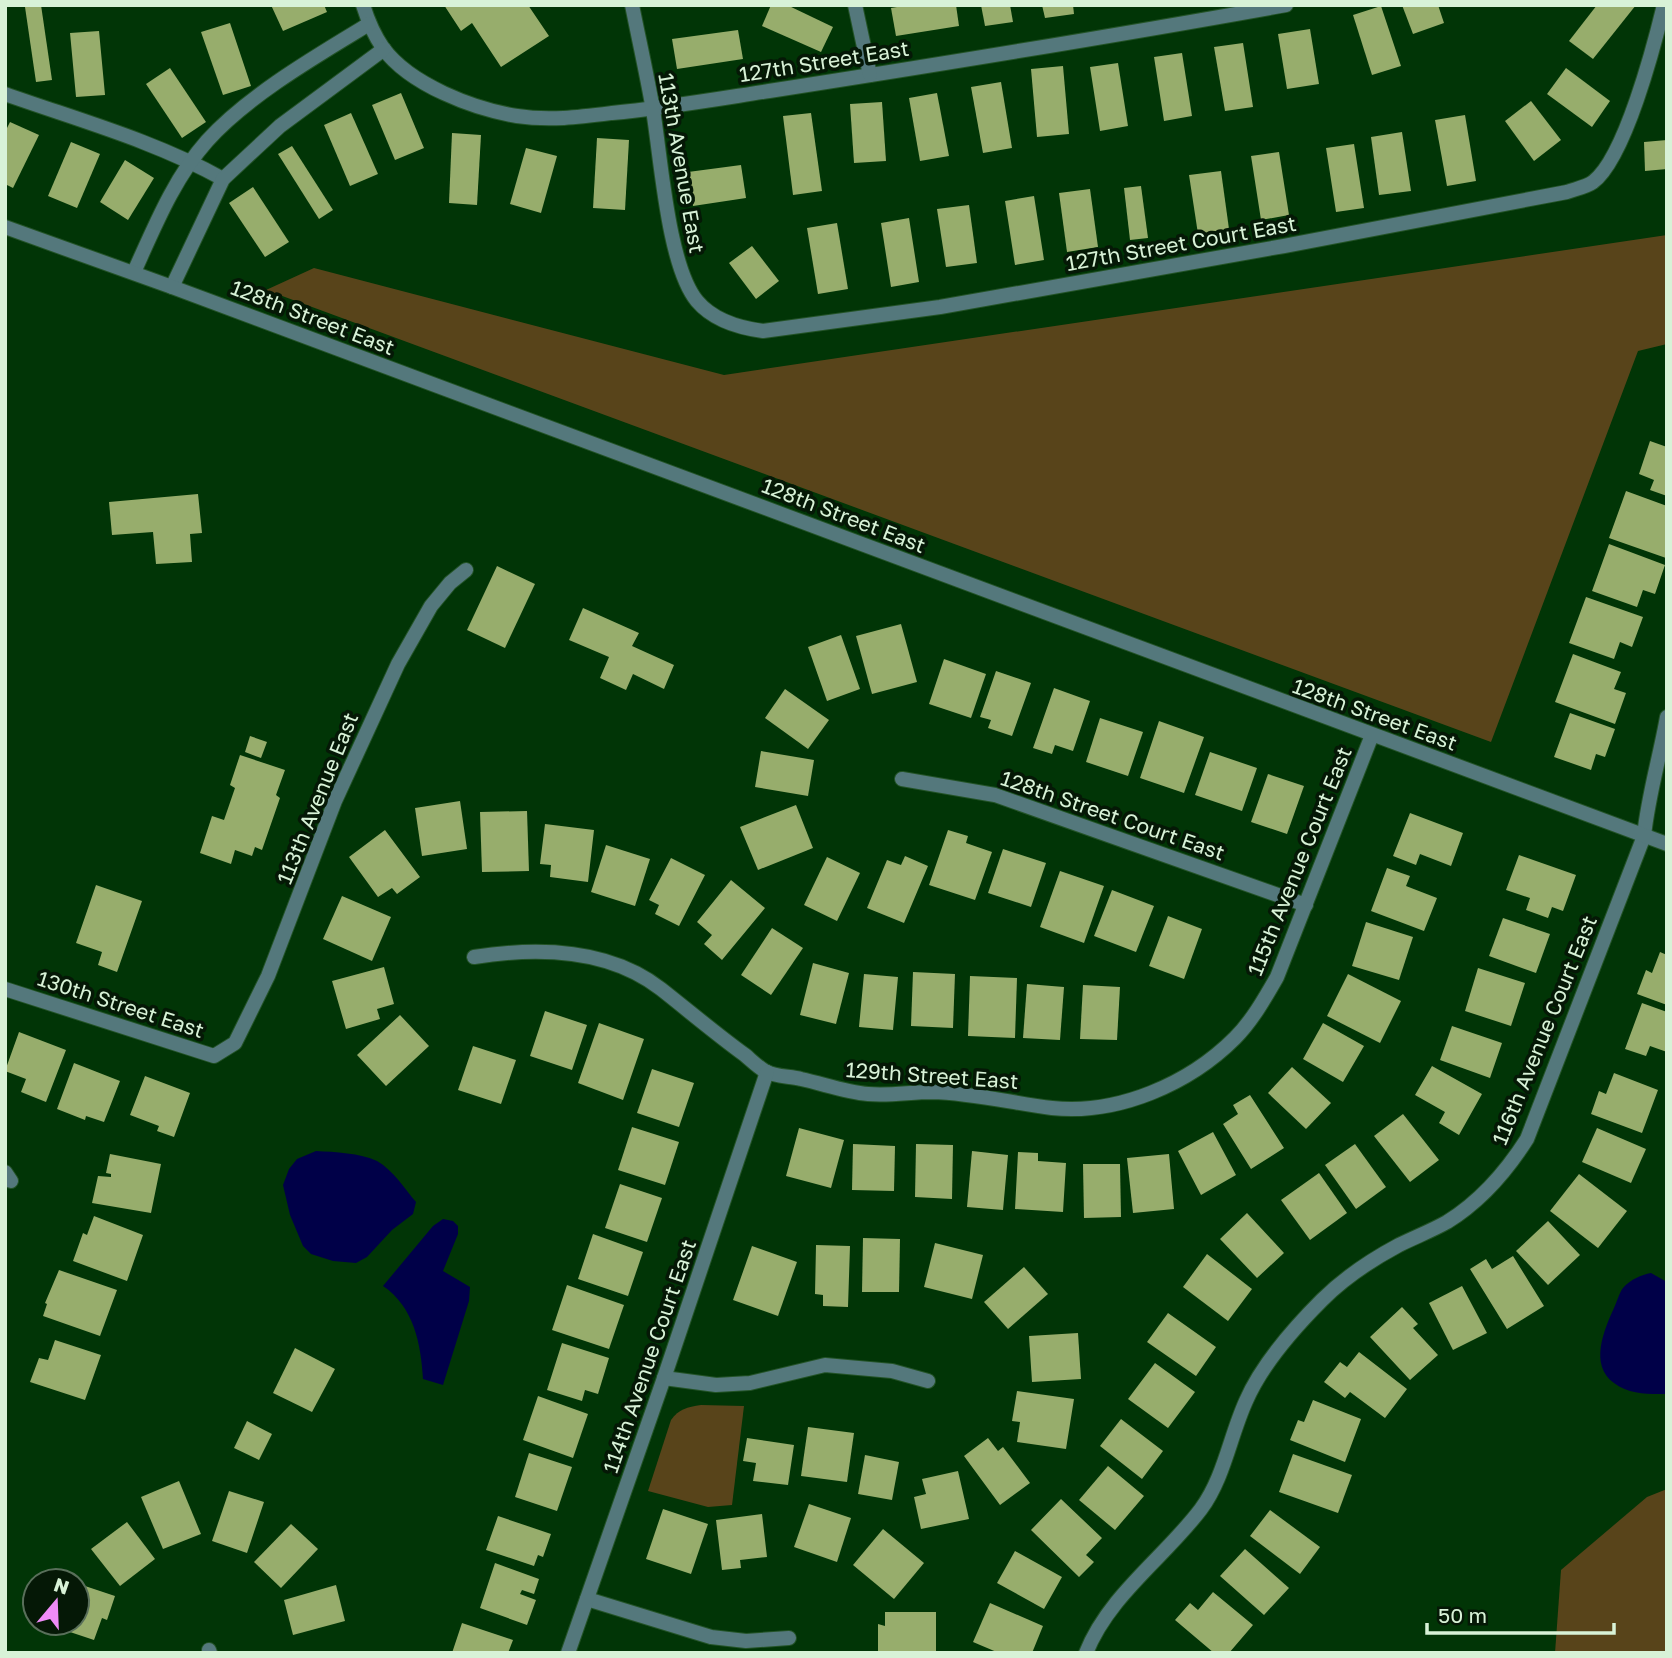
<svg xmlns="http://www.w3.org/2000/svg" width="1672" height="1658" font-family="'Golos Text',sans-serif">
<rect width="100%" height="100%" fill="#013506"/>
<g fill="#58441a">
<path d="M1667,235V344L1638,351L1491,742L266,290L314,268L724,375Z"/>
<path d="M701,1405L744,1406L732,1505L708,1507L648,1491L671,1420C679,1409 687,1407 701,1405Z"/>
<path d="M1667,1489V1653H1555L1561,1570L1647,1497Z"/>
</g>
<g fill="#000048">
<path d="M316,1151C335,1152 360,1153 377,1161C393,1170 405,1189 416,1202L413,1214L392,1230L367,1257L356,1263L333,1261L311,1254L303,1246L290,1215L283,1185L289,1169L297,1159Z"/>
<path d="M443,1219L453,1221L458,1226V1234L443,1271L470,1287L469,1301L443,1385L423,1379C421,1344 414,1307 383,1286L433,1226Z"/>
<path d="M1651,1273L1667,1282V1394C1648,1394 1630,1395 1614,1383C1589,1365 1604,1330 1614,1308C1617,1302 1619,1293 1623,1288C1631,1279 1641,1275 1651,1273Z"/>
</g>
<g fill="#97ad6c">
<path d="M41,5L52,80L36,82L25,7Z"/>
<path d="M271,5H324L327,12L283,31Z"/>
<path d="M444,5H528L549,36L501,67L472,23L461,31Z"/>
<path d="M771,5H787L833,27L821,52L762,26Z"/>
<path d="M909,5H956L959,26L896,36L891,8Z"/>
<path d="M981,5H1010L1013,22L985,26Z"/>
<path d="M1042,5H1073L1074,14L1045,18Z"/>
<path d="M1402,5H1438L1444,23L1413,34Z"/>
<path d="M1597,5H1636L1593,59L1569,41Z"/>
<path d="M1381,6L1401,66L1372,75L1353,15Z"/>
<path d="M230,23L251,86L223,95L201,32Z"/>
<path d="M1310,29L1319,84L1287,89L1278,34Z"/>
<path d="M738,30L743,59L677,69L672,39Z"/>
<path d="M99,31L105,95L76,97L70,33Z"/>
<path d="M1243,43L1253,107L1225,111L1214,47Z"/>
<path d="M1182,53L1192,116L1164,121L1154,57Z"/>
<path d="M1118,63L1128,126L1100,131L1090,67Z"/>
<path d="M1063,66L1069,134L1037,137L1031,69Z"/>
<path d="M170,68L206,122L182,138L146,84Z"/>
<path d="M1566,68L1610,101L1592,127L1547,94Z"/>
<path d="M1001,82L1012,148L983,153L971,87Z"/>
<path d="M401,93L424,148L395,160L372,105Z"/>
<path d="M937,93L949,156L920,161L909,98Z"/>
<path d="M1531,101L1561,140L1534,161L1505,121Z"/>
<path d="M882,102L886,161L854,163L850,104Z"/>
<path d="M351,113L378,174L350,186L324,125Z"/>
<path d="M811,113L822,191L793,195L783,116Z"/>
<path d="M1465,115L1476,181L1447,186L1435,120Z"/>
<path d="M10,122L39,135L13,188L5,184V132Z"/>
<path d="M1402,132L1411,191L1379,195L1371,137Z"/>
<path d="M452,133L481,135L477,205L449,203Z"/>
<path d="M597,138L629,140L625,210L593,208Z"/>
<path d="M1667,140V169L1645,171L1644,142Z"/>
<path d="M71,142L100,154L77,208L48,196Z"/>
<path d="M1354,144L1364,208L1336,212L1326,148Z"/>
<path d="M292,146L333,210L319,219L278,154Z"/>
<path d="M526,148L557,156L541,213L510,204Z"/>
<path d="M1279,152L1289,215L1261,220L1251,156Z"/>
<path d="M125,160L154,178L128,220L100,202Z"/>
<path d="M741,165L746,198L693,206L688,172Z"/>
<path d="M1221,171L1229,229L1198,234L1189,175Z"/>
<path d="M1141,186L1148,238L1130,240L1124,188Z"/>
<path d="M253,187L289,242L265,257L229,203Z"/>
<path d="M1090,189L1098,247L1067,252L1059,193Z"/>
<path d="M1034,196L1044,260L1015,265L1005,201Z"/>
<path d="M969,205L977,263L946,267L937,209Z"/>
<path d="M909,218L919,282L891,287L881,223Z"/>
<path d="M837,223L848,289L818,294L807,228Z"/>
<path d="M752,246L779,281L756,299L729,263Z"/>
<path d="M1650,441L1667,447V496L1650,490L1654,480L1639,474Z"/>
<path d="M1626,491L1667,506L1665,525L1667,526L1666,558L1609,538Z"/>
<path d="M198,494L202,533L190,534L192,562L156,564L153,532L112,535L109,502Z"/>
<path d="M1609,544L1665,565L1655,594L1643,590L1637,607L1592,591Z"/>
<path d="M497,566L535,584L505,648L467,630Z"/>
<path d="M1586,597L1643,617L1632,647L1620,642L1614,659L1569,643Z"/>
<path d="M583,608L639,633L632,646L674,665L664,689L633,674L626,690L600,678L609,657L569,640Z"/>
<path d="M901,624L917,682L872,694L856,636Z"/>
<path d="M841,635L860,689L827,701L808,647Z"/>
<path d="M1573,654L1621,672L1614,689L1626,693L1615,724L1555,702Z"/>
<path d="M944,659L986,674L971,718L929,704Z"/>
<path d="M996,671L1031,683L1012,736L988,728L991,720L980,717Z"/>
<path d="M1054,688L1090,701L1073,751L1055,745L1052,754L1033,748Z"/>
<path d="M785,689L829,720L808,749L765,718Z"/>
<path d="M1570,713L1615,729L1605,757L1596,754L1591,770L1554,757Z"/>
<path d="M1100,718L1143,732L1128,776L1086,762Z"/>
<path d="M1159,721L1204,737L1184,793L1140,778Z"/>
<path d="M250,736L267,742L261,758L245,752Z"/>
<path d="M761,751L814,760L808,796L755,787Z"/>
<path d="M1210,752L1257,768L1242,811L1195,795Z"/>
<path d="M240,755L285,770L276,795L280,798L262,850L255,847L252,856L235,850L231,864L200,853L212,816L224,820L235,788L230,785Z"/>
<path d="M1268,774L1304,786L1287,834L1251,822Z"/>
<path d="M460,801L467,849L422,856L415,808Z"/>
<path d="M796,805L813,848L758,870L740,827Z"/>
<path d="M527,811L529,871L482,872L480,812Z"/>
<path d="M1410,813L1463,833L1451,866L1420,854L1416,865L1393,856Z"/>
<path d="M545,824L594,830L588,882L550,877L551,865L540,864Z"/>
<path d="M385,830L420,877L397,894L392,888L378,897L349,857Z"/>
<path d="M948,830L968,836L966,843L992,852L975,900L929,885Z"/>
<path d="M606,845L650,859L635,906L591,892Z"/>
<path d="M1003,849L1046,863L1031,907L988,893Z"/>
<path d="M1519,855L1576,875L1563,911L1552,907L1548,918L1526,910L1530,898L1506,890Z"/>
<path d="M905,856L928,866L904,923L867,908L887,860L901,865Z"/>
<path d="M827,857L860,873L837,921L804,905Z"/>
<path d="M671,858L705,875L679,926L655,914L659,905L649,900Z"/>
<path d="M1387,868L1410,876L1406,886L1437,898L1424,931L1371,911Z"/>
<path d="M1060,871L1104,886L1084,943L1040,927Z"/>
<path d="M731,880L765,908L722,960L704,944L712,935L697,922Z"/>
<path d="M96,885L142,901L117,972L98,965L102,952L76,943Z"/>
<path d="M1112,890L1154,906L1136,952L1094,936Z"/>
<path d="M342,896L391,917L372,961L323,939Z"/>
<path d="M1168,916L1202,929L1184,979L1149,966Z"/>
<path d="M1503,918L1550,934L1536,973L1489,956Z"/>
<path d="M1366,922L1413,937L1399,980L1352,966Z"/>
<path d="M772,928L803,948L771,995L741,975Z"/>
<path d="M1660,952L1667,955V1005L1637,994L1646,970L1652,973Z"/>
<path d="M813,963L849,973L836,1024L800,1015Z"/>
<path d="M384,967L394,1004L377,1009L380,1019L346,1029L332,981Z"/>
<path d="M1478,968L1525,983L1511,1026L1465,1011Z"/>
<path d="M913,972L955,974L953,1028L911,1026Z"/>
<path d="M864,974L898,977L893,1030L859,1027Z"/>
<path d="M1348,974L1401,1001L1380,1043L1327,1016Z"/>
<path d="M970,976L1017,978L1015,1038L968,1036Z"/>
<path d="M1027,984L1064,987L1060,1040L1023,1038Z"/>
<path d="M1083,985L1120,987L1117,1040L1080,1039Z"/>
<path d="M1642,1003L1667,1012V1052L1650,1046L1646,1056L1625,1049Z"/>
<path d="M545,1011L587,1025L572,1070L530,1056Z"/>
<path d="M400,1015L429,1046L386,1086L357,1055Z"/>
<path d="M599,1023L644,1039L623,1100L578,1083Z"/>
<path d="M1323,1023L1364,1046L1343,1082L1303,1059Z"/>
<path d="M1452,1026L1502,1043L1490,1078L1440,1060Z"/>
<path d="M19,1032L66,1050L46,1102L21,1092L26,1079L5,1071Z"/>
<path d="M473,1046L516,1060L501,1104L458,1090Z"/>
<path d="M74,1063L120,1081L104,1122L86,1116L85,1120L57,1109Z"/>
<path d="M1432,1066L1482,1094L1459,1135L1439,1123L1445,1112L1415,1095Z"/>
<path d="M1292,1067L1331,1103L1306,1129L1268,1093Z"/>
<path d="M652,1069L694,1083L679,1127L637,1113Z"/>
<path d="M1614,1073L1658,1090L1642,1133L1591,1114L1599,1091L1606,1094Z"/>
<path d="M145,1076L190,1093L174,1137L157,1131L159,1126L130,1115Z"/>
<path d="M1250,1095L1284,1148L1251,1169L1223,1124L1238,1114L1233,1105Z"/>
<path d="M1403,1114L1439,1160L1410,1182L1374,1136Z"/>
<path d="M632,1127L679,1142L665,1185L618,1170Z"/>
<path d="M799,1128L844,1140L831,1188L786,1176Z"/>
<path d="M1597,1128L1646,1149L1631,1183L1582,1162Z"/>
<path d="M1213,1132L1236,1175L1201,1195L1178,1151Z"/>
<path d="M853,1144L895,1146L894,1191L852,1190Z"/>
<path d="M916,1144L953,1145L952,1199L915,1197Z"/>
<path d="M1355,1144L1386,1187L1356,1209L1325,1165Z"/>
<path d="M972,1151L1008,1155L1003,1210L967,1207Z"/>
<path d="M1018,1152L1038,1153V1161L1066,1163L1063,1212L1015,1209Z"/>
<path d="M110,1154L161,1164L151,1213L92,1203L98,1176L111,1177V1174L106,1173Z"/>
<path d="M1169,1154L1174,1209L1133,1213L1127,1158Z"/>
<path d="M1083,1164H1120L1121,1217L1084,1218Z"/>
<path d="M1319,1173L1347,1213L1310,1240L1281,1200Z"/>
<path d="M1579,1174L1627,1211L1598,1248L1550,1211Z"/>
<path d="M620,1184L662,1198L647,1242L605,1228Z"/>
<path d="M1247,1213L1284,1253L1257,1278L1220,1239Z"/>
<path d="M94,1216L143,1235L127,1281L73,1261L83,1233L87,1235Z"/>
<path d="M1548,1221L1580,1255L1548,1285L1516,1251Z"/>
<path d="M593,1234L643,1252L628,1296L578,1279Z"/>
<path d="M863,1238L900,1239L899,1292H862Z"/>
<path d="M935,1243L983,1255L972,1299L924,1287Z"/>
<path d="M816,1245L850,1246L848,1307L823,1306V1295L815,1294Z"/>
<path d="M752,1246L797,1262L778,1316L733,1300Z"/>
<path d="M1207,1254L1252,1289L1228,1321L1183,1287Z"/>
<path d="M1513,1256L1544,1306L1507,1329L1470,1269L1486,1259L1492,1269Z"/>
<path d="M1024,1267L1048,1294L1008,1329L984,1302Z"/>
<path d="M59,1270L117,1290L100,1336L43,1316L47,1304L45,1303Z"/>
<path d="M567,1285L624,1305L609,1349L552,1330Z"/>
<path d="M1462,1286L1487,1333L1453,1350L1429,1303Z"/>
<path d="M1402,1307L1418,1324L1413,1328L1438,1355L1410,1380L1370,1337Z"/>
<path d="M1168,1313L1216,1347L1196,1376L1147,1342Z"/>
<path d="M1078,1333L1081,1379L1032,1382L1029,1336Z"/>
<path d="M55,1340L101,1355L85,1400L30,1382L39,1358L48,1360Z"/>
<path d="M562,1343L609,1358L598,1394L585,1390L582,1401L547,1390Z"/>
<path d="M295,1348L335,1369L312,1412L273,1393Z"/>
<path d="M1359,1352L1407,1389L1385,1418L1350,1392L1345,1398L1324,1382L1340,1362L1347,1367Z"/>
<path d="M1155,1363L1195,1392L1168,1428L1128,1399Z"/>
<path d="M1017,1391L1074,1399L1066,1449L1017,1442L1020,1422L1012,1421Z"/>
<path d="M538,1396L588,1414L573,1458L523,1440Z"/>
<path d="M1313,1400L1361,1419L1345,1462L1290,1440L1298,1420L1304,1422Z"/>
<path d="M1121,1419L1163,1451L1142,1479L1100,1446Z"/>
<path d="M247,1421L272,1434L259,1460L234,1448Z"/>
<path d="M808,1427L854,1433L847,1482L801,1476Z"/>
<path d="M747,1438L794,1445L788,1485L753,1481L756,1463L743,1461Z"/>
<path d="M988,1438L998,1451L1003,1447L1030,1483L1000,1505L964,1456Z"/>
<path d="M529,1453L572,1467L557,1511L515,1497Z"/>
<path d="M1293,1454L1352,1475L1338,1513L1279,1492Z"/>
<path d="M865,1455L899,1462L892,1500L858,1494Z"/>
<path d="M1108,1466L1144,1496L1115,1530L1079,1500Z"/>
<path d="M958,1471L969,1519L921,1529L914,1497L926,1494L922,1479Z"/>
<path d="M179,1481L201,1534L163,1549L141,1497Z"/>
<path d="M229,1491L264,1502L247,1553L212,1541Z"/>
<path d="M1061,1499L1102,1538L1086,1555L1094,1562L1079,1577L1031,1530Z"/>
<path d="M809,1504L851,1518L837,1562L794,1547Z"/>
<path d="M663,1509L708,1524L691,1574L646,1559Z"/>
<path d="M1270,1510L1320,1547L1300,1574L1250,1536Z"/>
<path d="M762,1514L767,1557L740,1560L741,1568L722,1570L716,1520Z"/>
<path d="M498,1516L551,1534L543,1557L538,1555L534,1566L486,1550Z"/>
<path d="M127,1522L155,1559L120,1586L91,1549Z"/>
<path d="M291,1524L318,1549L281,1588L254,1562Z"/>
<path d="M883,1529L924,1563L894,1599L853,1565Z"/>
<path d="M1245,1549L1289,1588L1264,1615L1220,1576Z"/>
<path d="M1015,1551L1062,1577L1044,1609L997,1583Z"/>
<path d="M495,1563L539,1579L534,1594L522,1590L520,1594L536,1600L527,1625L480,1608Z"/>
<path d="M79,1584L115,1596L107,1620L102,1618L94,1640L64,1630L66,1623H77Z"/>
<path d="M336,1585L345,1621L293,1635L284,1600Z"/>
<path d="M1213,1592L1253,1625L1229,1653H1214L1175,1620L1190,1603L1198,1610Z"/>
<path d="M990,1603L1043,1626L1032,1653H999L973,1642Z"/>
<path d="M885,1612H936V1651H878V1624L885,1626Z"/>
<path d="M462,1623L513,1640L508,1653H452Z"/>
</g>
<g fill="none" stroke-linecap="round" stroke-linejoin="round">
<defs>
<g id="minor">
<path d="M363,5C368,21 374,35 383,48C410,85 474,109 517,116C549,121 580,117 612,113C665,108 717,99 769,91C942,64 1114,36 1286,5"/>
<path d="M632,5C639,40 647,75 653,110C661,158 668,266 697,301C713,320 740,328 763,331L940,307L1284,246L1567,192C1575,189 1586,187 1593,182C1625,158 1654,46 1664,5"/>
<path d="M855,5L870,75"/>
<path d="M5,94C78,120 155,141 223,179"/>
<path d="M134,272C154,228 174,178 207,141C247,96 318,55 369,24"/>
<path d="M172,287L223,179L280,126L384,49"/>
<path d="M902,779L995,795L1306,905"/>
<path d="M474,957C537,947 608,948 661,989C689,1011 716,1034 745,1055C751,1060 758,1067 765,1071C775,1077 790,1076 801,1079C824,1084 845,1092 868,1094C890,1096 911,1092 932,1092C973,1093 1012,1103 1052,1108C1118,1115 1189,1084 1235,1038C1252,1021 1265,998 1277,977L1372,735"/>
<path d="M5,989L214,1056L235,1043L268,976L335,801L398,664L431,606L450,583L466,570"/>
<path d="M5,1172L11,1181"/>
<path d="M664,1378L716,1385L750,1383L825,1365L892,1371L928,1381"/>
<path d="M587,1599L711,1637L746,1641L789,1638"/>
<path d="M209,1650L210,1653"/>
<path d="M568,1653L664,1378L767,1072"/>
<path d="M1086,1653C1109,1595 1165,1557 1201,1509C1224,1478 1230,1436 1246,1401C1262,1364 1293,1329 1322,1300C1344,1278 1371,1260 1399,1245C1415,1237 1431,1231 1447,1222C1481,1201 1506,1172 1527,1139L1644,836C1648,796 1660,757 1667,717"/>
</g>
<path id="tertiary" d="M5,227L172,287L1667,844"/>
</defs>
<use href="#minor" stroke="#235327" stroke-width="16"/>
<use href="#tertiary" stroke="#235327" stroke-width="16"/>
<use href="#minor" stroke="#54787c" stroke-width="14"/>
<use href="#tertiary" stroke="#54787c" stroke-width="14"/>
</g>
<g text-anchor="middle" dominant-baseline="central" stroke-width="7" stroke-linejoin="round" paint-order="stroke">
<g font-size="21" fill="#d8f2d7" stroke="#051806">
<text transform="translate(824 61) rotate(-9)">127th Street East</text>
<text transform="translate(682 163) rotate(80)">113th Avenue East</text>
<text transform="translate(1181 243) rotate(-10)">127th Street Court East</text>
<text transform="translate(313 317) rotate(21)">128th Street East</text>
<text transform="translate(844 515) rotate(21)">128th Street East</text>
<text transform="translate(1375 714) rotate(20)">128th Street East</text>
<text transform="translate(317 798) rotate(-68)">113th Avenue East</text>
<text transform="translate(1113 815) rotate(19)">128th Street Court East</text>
<text transform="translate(1299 861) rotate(-68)">115th Avenue Court East</text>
<text transform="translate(121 1004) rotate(18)">130th Street East</text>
<text transform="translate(1544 1030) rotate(-68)">116th Avenue Court East</text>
<text transform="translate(932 1075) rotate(4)">129th Street East</text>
<text transform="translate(649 1356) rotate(-71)">114th Avenue Court East</text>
</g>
</g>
<rect width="1672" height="1658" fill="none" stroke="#d8f2d7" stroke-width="14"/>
<g transform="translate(56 1602) rotate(19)"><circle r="33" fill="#051806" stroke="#596f5a" stroke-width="2"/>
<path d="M0-5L12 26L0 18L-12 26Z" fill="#ef8bf7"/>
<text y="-10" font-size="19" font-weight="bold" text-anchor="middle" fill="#d8f2d7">N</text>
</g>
<path d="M1427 1623v10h187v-10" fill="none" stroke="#d8f2d7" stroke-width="3.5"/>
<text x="1438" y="1623" font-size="21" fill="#d8f2d7" stroke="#051806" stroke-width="5" paint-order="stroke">50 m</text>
</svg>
